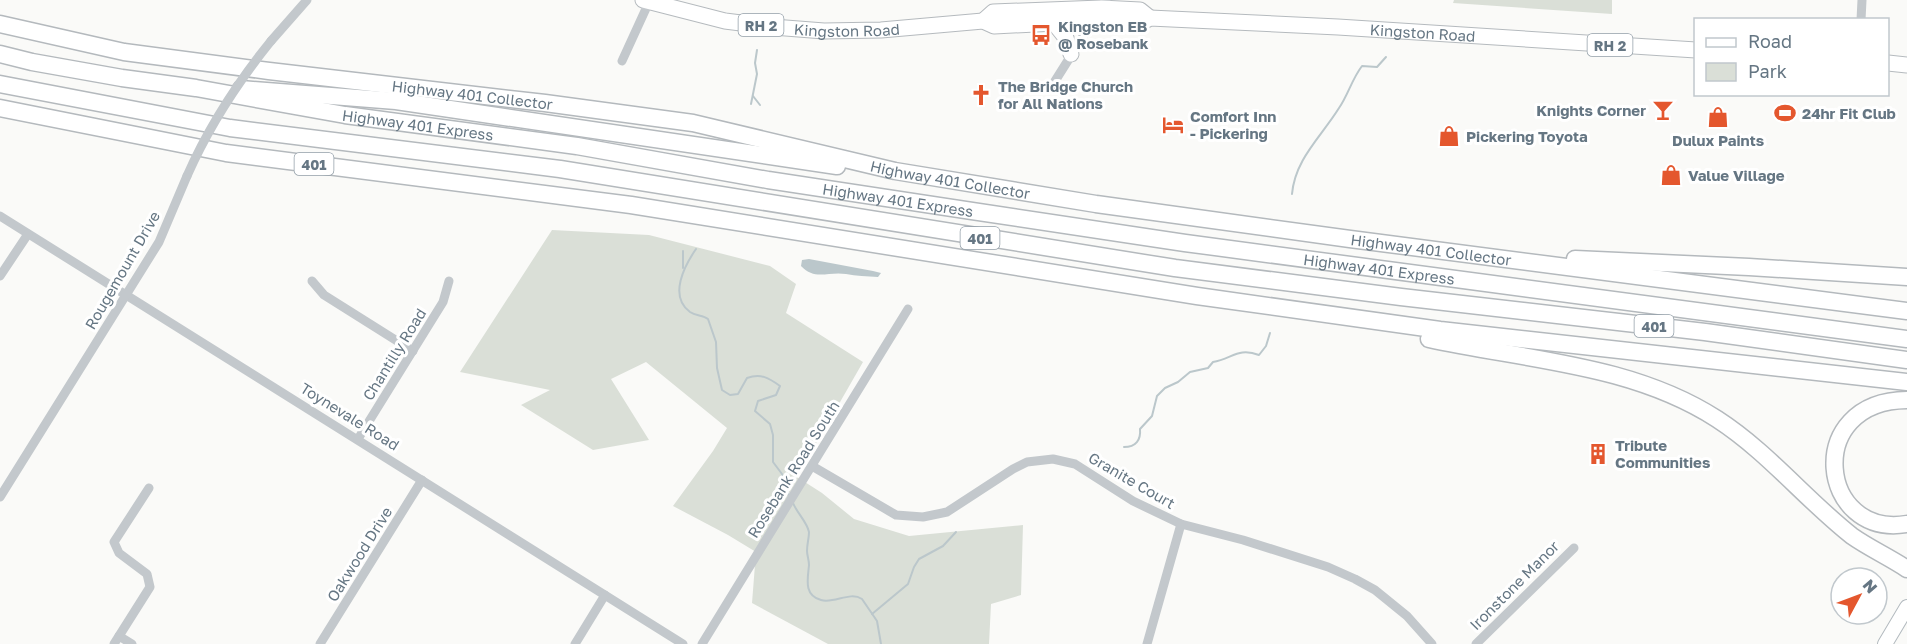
<svg xmlns="http://www.w3.org/2000/svg" width="1907" height="644" font-family="'Golos Text',sans-serif">
<rect width="100%" height="100%" fill="#fafaf8"/>
<g fill="#dadfd7">
<path d="M1454,0H1612V14L1453,3Z"/>
<path d="M552,230L649,235L770,266L796,284L786,313L863,362L797,477L822,493L854,519L909,536L1023,525L1021,595L991,604L989,644H828L752,603L756,552L728,535L673,506L713,451L727,428L646,362L611,379L649,440L593,450L521,405L550,390L460,372Z"/>
</g>
<path fill="#bbc7cb" d="M809,259L873,271L881,273L878,277C867,276 856,276 846,274C828,271 815,281 801,266L802,260Z"/>
<g fill="none" stroke-linecap="round" stroke-linejoin="round">
<g stroke="#bbc7cb" stroke-width="2">
<path d="M753,96L760,105"/>
<path d="M751,104L757,74L755,63L757,50"/>
<path d="M1292,194C1295,159 1321,137 1339,108C1348,95 1352,79 1362,66L1377,67L1386,57"/>
<path d="M696,249C685,265 668,296 690,312C696,316 703,315 708,319L716,342L717,368L722,390L730,395L738,394L747,378C761,373 769,378 780,386L776,395L758,401L755,411L770,424L773,435V462L782,474L789,496"/>
<path d="M683,251V268"/>
<path d="M1124,447C1136,447 1141,440 1140,429L1152,416L1157,396L1165,388L1178,382L1190,372L1208,368L1213,362C1232,359 1238,347 1259,355L1266,346L1270,333"/>
<path d="M793,503C797,513 807,522 809,532C809,538 807,544 807,551C807,555 809,560 809,565C808,578 803,595 821,600C834,604 850,591 862,599L877,621L881,644"/>
<path d="M872,614L908,584L914,567L919,559L943,546L956,532"/>
</g>
<defs>
<path id="secondary" d="M1885,644L1907,607"/>
<g id="primary">
<path id="s1" d="M643,0L725,21L773,27L824,31L881,30L983,21L994,26L1075,22L1141,23L1150,18L1338,27L1696,50"/>
<path d="M983,21L993,12L1101,8L1140,10L1150,18"/>
<path d="M1054,23L1066,38L1071,54"/>
<path d="M1888,63L1907,65"/>
</g>
<g id="motorway">
<path id="s2" d="M0,24L124,52L269,71L545,103L693,123L895,171L1096,204L1350,239L1907,311"/>
<path id="s3" d="M0,54L32,62L122,78L196,88L345,115L577,146L768,180L972,211L1185,243L1907,339"/>
<path d="M0,84L230,128L560,169L1175,268L1401,297L1705,332L1907,360"/>
<path d="M241,89L396,101L837,166"/>
<path d="M0,108L226,153L631,205L1197,296L1440,330L1907,382"/>
<path d="M1575,259L1749,267L1907,277"/>
<path d="M1429,339C1525,360 1632,364 1717,419C1768,452 1805,499 1852,536C1869,548 1889,557 1907,569"/>
<path d="M1907,400C1802,401 1819,539 1907,524"/>
</g>
</defs>
<use href="#secondary" stroke="#b3babf" stroke-width="16"/>
<use href="#primary" stroke="#b5babe" stroke-width="17"/>
<use href="#motorway" stroke="#b4b9bd" stroke-width="19"/>
<g stroke="#c3c8cc" stroke-width="9">
<path d="M1861,20L1862,0"/>
<path d="M271,41L307,0"/>
<path d="M622,61L649,2"/>
<path d="M1050,89L1106,0"/>
<path d="M0,216L683,644"/>
<path d="M0,276L28,234"/>
<path d="M312,281L324,295L413,351"/>
<path d="M358,439L443,302L449,281"/>
<path d="M812,466L896,515L923,517L947,512L1013,469L1027,462L1053,459L1075,464L1133,501L1181,524L1243,540L1328,567L1355,579L1375,590L1407,616L1432,644"/>
<path d="M0,497L159,242L187,176"/>
<path d="M119,636L132,644"/>
<path d="M114,644L150,587L147,574L119,553L114,542L149,488"/>
<path d="M320,644L422,480"/>
<path d="M575,644L605,595"/>
<path d="M702,644L908,309"/>
<path d="M1147,644L1181,524"/>
<path d="M1476,644L1574,548"/>
</g>
<use href="#secondary" stroke="#fff" stroke-width="14"/>
<use href="#primary" stroke="#fff" stroke-width="15"/>
<use href="#motorway" stroke="#fff" stroke-width="16"/>
<path stroke="#c3c8cc" stroke-width="9" d="M187,176C209,126 237,83 271,41"/>
</g>
<defs>
<symbol id="bus-bare" viewBox="-9 -9 18 18"><path d="M-5-6H5V4H4V6H2V4H-2V6H-4V4H-5ZM-3.5-4V0h7V-4ZM-3.5 1.2v1.5H-2V1.2ZM2 1.2v1.5H3.5V1.2Z" fill="#e4572e" stroke="#fff" stroke-width="2.5" paint-order="stroke"/></symbol>
<symbol id="church-bare" viewBox="-9 -9 18 18"><path d="M-1.2-6h2.4v3.5h3.3v2.4h-3.3V6h-2.4V-.1h-3.3v-2.4h3.3Z" fill="#e4572e" stroke="#fff" stroke-width="2.5" paint-order="stroke"/></symbol>
<symbol id="bar-bare" viewBox="-9 -9 18 18"><path d="M-6-5H6L.8 .8V4.5H3.5V6h-7V4.5H-.8V.8Z" fill="#e4572e" stroke="#fff" stroke-width="2.5" paint-order="stroke"/></symbol>
<symbol id="stadium-bare" viewBox="-9 -9 18 18"><path d="M0-5a6.5 5 0 1 0 0 10a6.5 5 0 1 0 0-10ZM-3.5-1.8h7v3.6h-7Z" fill="#e4572e" stroke="#fff" stroke-width="2.5" paint-order="stroke"/></symbol>
<symbol id="shop-bare" viewBox="-9 -9 18 18"><path d="M-5-2.5h2.3a2.7 3.5 0 0 1 5.4 0H5L5.5 6h-11ZM-1.5-2.5h3a1.5 2.3 0 0 0-3 0Z" fill="#e4572e" stroke="#fff" stroke-width="2.5" paint-order="stroke"/></symbol>
<symbol id="hotel-bare" viewBox="-9 -9 18 18"><path d="M-6-4.5h1.5V1H6V5H4.5V3h-9V5H-6ZM-4 0a1.8 1.8 0 1 1 3.6 0ZM.5 0V-2.5h3Q6-2.5 6 0Z" fill="#e4572e" stroke="#fff" stroke-width="2.5" paint-order="stroke"/></symbol>
<symbol id="building-bare" viewBox="-9 -9 18 18"><path d="M-4-6H4V6H1V3H-1V6H-4ZM-2.5-4.3h1.7v1.8h-1.7ZM.8-4.3h1.7v1.8H.8ZM-2.5-1h1.7V.8h-1.7ZM.8-1h1.7V.8H.8Z" fill="#e4572e" stroke="#fff" stroke-width="2.5" paint-order="stroke"/></symbol>
</defs>
<g fill-rule="evenodd">
<use href="#bus-bare" x="1026" y="20" width="30" height="30"/>
<use href="#church-bare" x="966" y="80" width="30" height="30"/>
<use href="#bar-bare" x="1648" y="95" width="30" height="30"/>
<use href="#stadium-bare" x="1770" y="98" width="30" height="30"/>
<use href="#shop-bare" x="1703" y="102" width="30" height="30"/>
<use href="#hotel-bare" x="1158" y="110" width="30" height="30"/>
<use href="#shop-bare" x="1434" y="121" width="30" height="30"/>
<use href="#shop-bare" x="1656" y="160" width="30" height="30"/>
<use href="#building-bare" x="1583" y="439" width="30" height="30"/>
</g>
<g text-anchor="middle" dominant-baseline="central" stroke-width="6" stroke-linejoin="round" paint-order="stroke">
<g fill="#fff" stroke="#939fa8" stroke-width="1.5">
<rect x="738.5" y="14" width="45" height="22" rx="4.5"/>
<rect x="1587.5" y="34" width="45" height="22" rx="4.5"/>
<rect x="294.5" y="153" width="39" height="22" rx="4.5"/>
<rect x="960.5" y="227" width="39" height="22" rx="4.5"/>
<rect x="1634.5" y="315" width="39" height="22" rx="4.5"/>
</g>
<g font-size="14" font-weight="bold" fill="#657683">
<text x="761" y="25">RH 2</text>
<text x="1610" y="45">RH 2</text>
<text x="314" y="164">401</text>
<text x="980" y="238">401</text>
<text x="1654" y="326">401</text>
</g>
<g font-size="15" font-weight="bold" fill="#657683" stroke="#fff" text-anchor="start">
<text x="1058" y="26">Kingston EB<tspan x="1058" dy="17">@ Rosebank</tspan></text>
<text x="998" y="86">The Bridge Church<tspan x="998" dy="17">for All Nations</tspan></text>
<text x="1646" y="110" text-anchor="end">Knights Corner</text>
<text x="1802" y="113">24hr Fit Club</text>
<text x="1190" y="116">Comfort Inn<tspan x="1190" dy="17">- Pickering</tspan></text>
<text x="1466" y="136">Pickering Toyota</text>
<text x="1718" y="140" text-anchor="middle">Dulux Paints</text>
<text x="1688" y="175">Value Village</text>
<text x="1615" y="445">Tribute<tspan x="1615" dy="17">Communities</tspan></text>
</g>
<g font-size="15" fill="#657683" stroke="#fff">
<text stroke="none"><textPath href="#s1" startOffset="207">Kingston Road</textPath></text>
<text stroke="none"><textPath href="#s1" startOffset="786">Kingston Road</textPath></text>
<text stroke="none"><textPath href="#s2" startOffset="478">Highway 401 Collector</textPath></text>
<text stroke="none"><textPath href="#s3" startOffset="424">Highway 401 Express</textPath></text>
<text stroke="none"><textPath href="#s2" startOffset="964">Highway 401 Collector</textPath></text>
<text stroke="none"><textPath href="#s3" startOffset="910">Highway 401 Express</textPath></text>
<text stroke="none"><textPath href="#s2" startOffset="1450">Highway 401 Collector</textPath></text>
<text stroke="none"><textPath href="#s3" startOffset="1396">Highway 401 Express</textPath></text>
<text transform="translate(122 270) rotate(-60)">Rougemount Drive</text>
<text transform="translate(394 354) rotate(-58)">Chantilly Road</text>
<text transform="translate(350 416) rotate(32)">Toynevale Road</text>
<text transform="translate(793 469) rotate(-58)">Rosebank Road South</text>
<text transform="translate(1132 480) rotate(30)">Granite Court</text>
<text transform="translate(359 554) rotate(-58)">Oakwood Drive</text>
<text transform="translate(1514 585) rotate(-45)">Ironstone Manor</text>
</g>
</g>
<rect x="1694" y="18" width="195" height="78" fill="#ffffff" stroke="#c1c8cd" stroke-width="1.5"/>
<rect x="1706" y="38" width="30" height="9" fill="#ffffff" stroke="#c1c8cd" stroke-width="1.5"/>
<text x="1748" y="48" font-size="18" fill="#657683">Road</text>
<rect x="1706" y="63" width="30" height="18" fill="#dadfd7" stroke="#c1c8cd" stroke-width="1.5"/>
<text x="1748" y="78" font-size="18" fill="#657683">Park</text>
<g transform="translate(1859 596) rotate(49)"><circle r="28" fill="#ffffff" stroke="#c1c8cd" stroke-width="1.5"/>
<path d="M0-4.5L10 22L0 15L-10 22Z" fill="#e4572e"/>
<text y="-9" font-size="16" font-weight="bold" text-anchor="middle" fill="#657683">N</text>
</g>
</svg>
